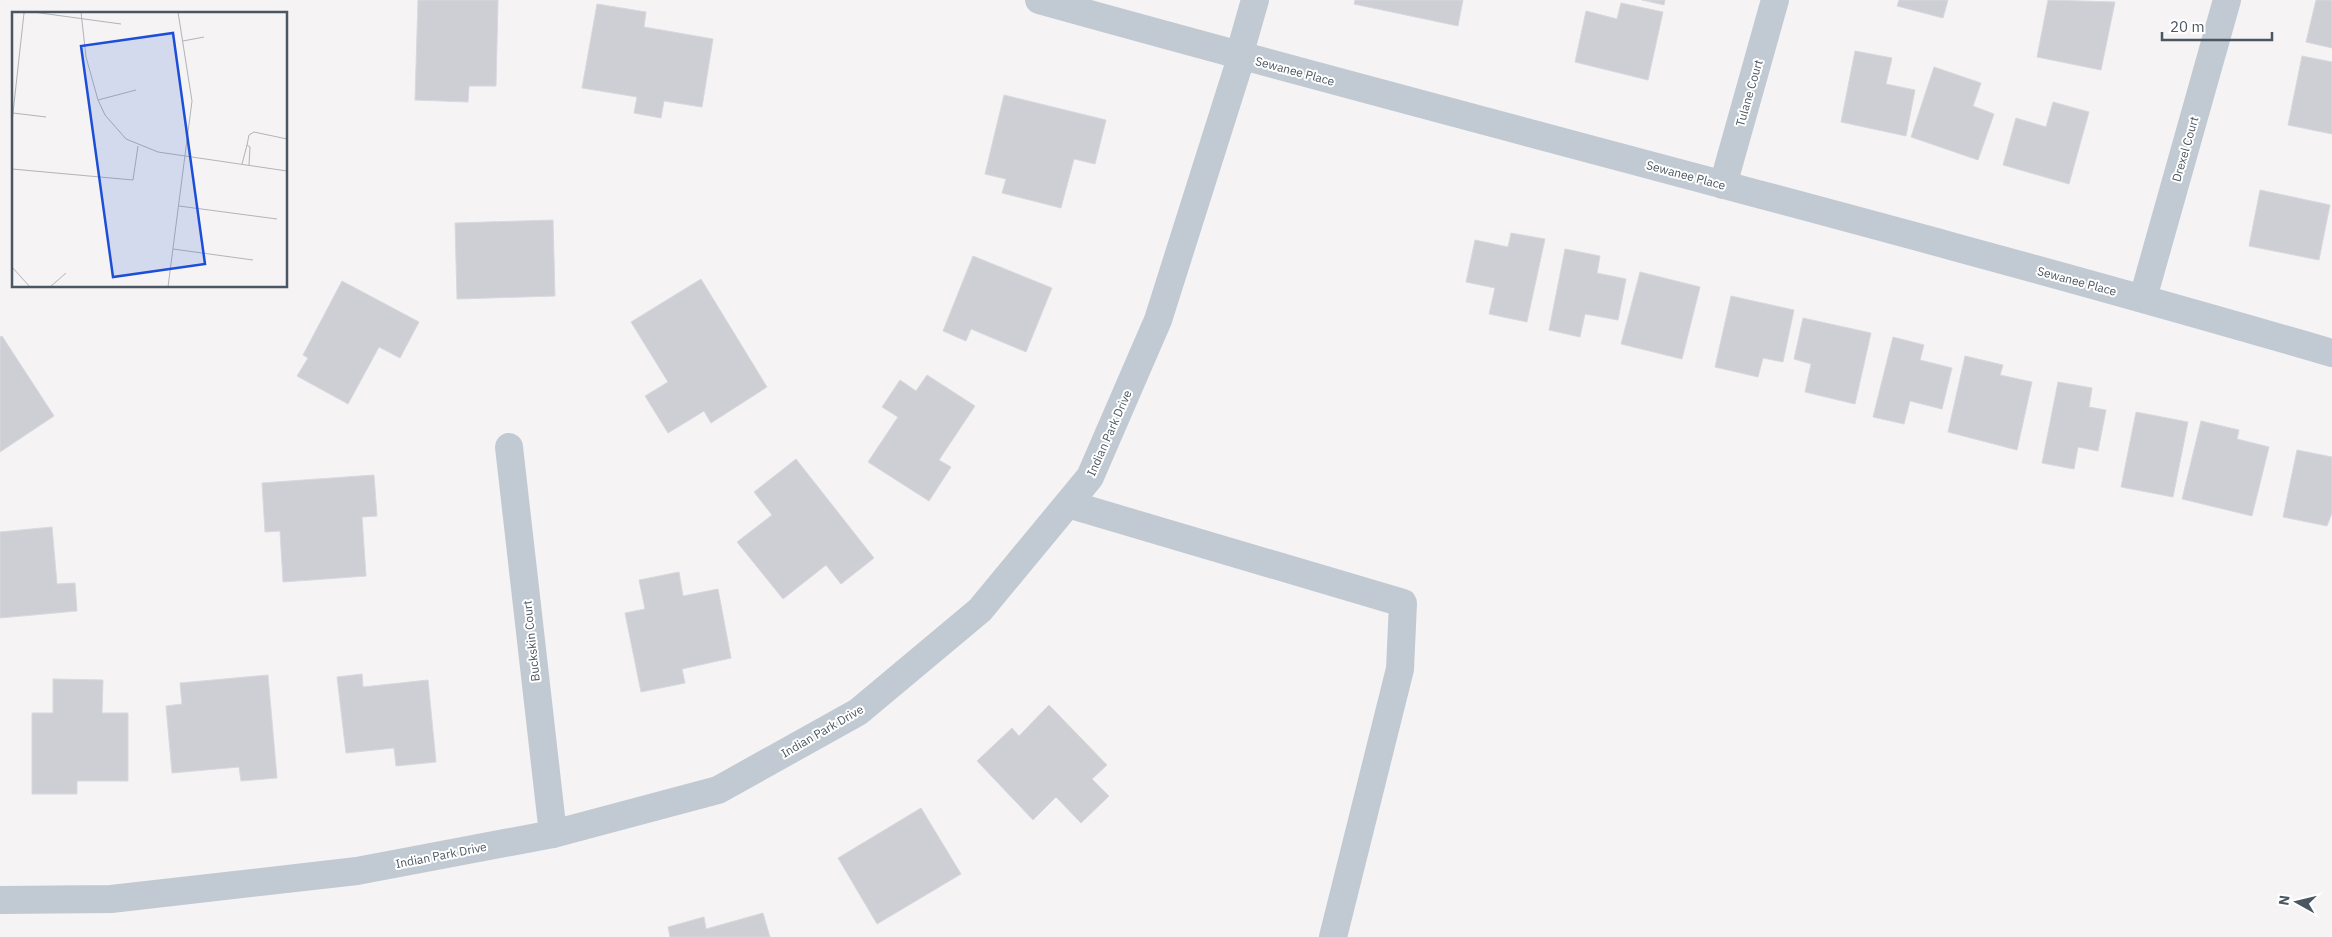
<svg xmlns="http://www.w3.org/2000/svg" width="2332" height="937" font-family="'IBM Plex Sans',sans-serif">
<rect width="100%" height="100%" fill="#f5f3f3"/>
<g fill="#cdcfd5" stroke="#d7d9de">
<path d="M418,0H498L496,86H469L468,102L415,100Z"/>
<path d="M1355,0H1463L1458,26L1354,4Z"/>
<path d="M1642,0H1665L1664,5Z"/>
<path d="M1899,0H1948L1943,18L1897,6Z"/>
<path d="M2048,0L2115,2L2101,70L2037,57Z"/>
<path d="M2316,0H2332V48L2306,42Z"/>
<path d="M1621,3L1663,12L1648,80L1575,62L1586,11L1617,19Z"/>
<path d="M597,4L646,12L644,27L713,39L702,107L664,101L661,118L634,113L637,97L582,88Z"/>
<path d="M1855,51L1892,58L1886,84L1915,90L1906,136L1841,122Z"/>
<path d="M2302,56L2332,62V134L2288,125Z"/>
<path d="M1934,67L1981,83L1973,106L1994,114L1978,160L1911,137Z"/>
<path d="M1004,95L1106,120L1095,164L1074,159L1061,208L1002,193L1006,179L985,174Z"/>
<path d="M2053,102L2089,112L2069,184L2003,165L2016,118L2046,127Z"/>
<path d="M2260,190L2330,205L2319,260L2249,246Z"/>
<path d="M553,220L555,296L457,299L455,223Z"/>
<path d="M1511,233L1545,239L1527,322L1489,314L1495,288L1466,282L1475,240L1508,247Z"/>
<path d="M1565,249L1600,256L1597,273L1626,279L1618,320L1585,314L1580,337L1549,330Z"/>
<path d="M973,256L1052,288L1026,352L971,329L966,341L943,331Z"/>
<path d="M1640,272L1700,287L1682,359L1621,344Z"/>
<path d="M701,279L767,387L711,423L704,411L668,433L645,396L668,382L631,322Z"/>
<path d="M342,281L419,322L400,358L379,347L348,404L297,376L308,358L303,355Z"/>
<path d="M1731,296L1794,310L1783,362L1763,358L1758,377L1715,367Z"/>
<path d="M1803,318L1871,333L1855,404L1805,392L1811,364L1794,359Z"/>
<path d="M2,336L54,416L0,452V337Z"/>
<path d="M1893,337L1924,345L1920,360L1952,368L1942,409L1910,401L1904,424L1873,417Z"/>
<path d="M1965,356L2003,365L2000,375L2032,382L2017,450L1948,432Z"/>
<path d="M927,375L975,406L939,460L951,467L929,501L868,462L898,417L882,407L900,380L916,391Z"/>
<path d="M2058,382L2092,388L2089,407L2106,410L2098,451L2078,447L2074,469L2042,463Z"/>
<path d="M2136,412L2188,422L2173,497L2121,487Z"/>
<path d="M2201,421L2239,430L2237,439L2269,447L2252,516L2182,499Z"/>
<path d="M2297,450L2332,457V513L2327,526L2283,517Z"/>
<path d="M796,459L874,558L841,584L826,565L783,599L737,542L772,515L754,492Z"/>
<path d="M374,475L377,516L362,517L366,576L283,582L280,531L265,532L262,483Z"/>
<path d="M52,527L57,584L75,583L77,611L0,618V532Z"/>
<path d="M679,572L683,596L718,589L731,658L682,669L685,683L641,692L625,613L645,609L639,580Z"/>
<path d="M362,674L363,687L428,680L436,762L396,766L394,748L346,753L337,677Z"/>
<path d="M268,675L277,778L241,781L239,767L172,773L166,706L182,704L180,683Z"/>
<path d="M53,679L103,680L102,713H128V781H77V794H32V713H53Z"/>
<path d="M1049,705L1107,765L1092,779L1109,796L1081,823L1056,797L1033,820L977,761L1012,728L1019,736Z"/>
<path d="M921,808L961,874L877,924L838,858Z"/>
<path d="M763,913L770,937H670L668,927L704,917L706,929Z"/>
</g>
<g fill="none" stroke-linecap="round" stroke-linejoin="round">
<g stroke="#c1cad2" stroke-width="28">
<path d="M1039,0C1469,120 1903,228 2332,353"/>
<path d="M1723,185L1775,0"/>
<path d="M2143,298L2227,0"/>
<path d="M509,447L553,834"/>
<path d="M1068,504L1403,603L1400,669L1333,937"/>
<path d="M0,900L111,899L357,871L553,834L718,790L858,712L980,610L1090,477L1158,320L1241,58L1239,56L1255,0"/>
</g>
</g>
<g text-anchor="middle" dominant-baseline="central" stroke-width="4" stroke-linejoin="round" paint-order="stroke">
<g font-size="12" fill="#4a5661" stroke="#fff">
<text transform="translate(1295 71) rotate(15)">Sewanee Place</text>
<text transform="translate(1749 93) rotate(-74)">Tulane Court</text>
<text transform="translate(2185 149) rotate(-74)">Drexel Court</text>
<text transform="translate(1686 175) rotate(15)">Sewanee Place</text>
<text transform="translate(2077 281) rotate(15)">Sewanee Place</text>
<text transform="translate(1109 433) rotate(-66)">Indian Park Drive</text>
<text transform="translate(531 641) rotate(-96)">Buckskin Court</text>
<text transform="translate(822 731) rotate(-30)">Indian Park Drive</text>
<text transform="translate(441 855) rotate(-11)">Indian Park Drive</text>
</g>
</g>
<g transform="translate(12 12)">
<rect width="275" height="275" fill="#f5f3f3"/>
<path fill="none" stroke="#b1b4b9" stroke-width="1" d="M21,0L109,12M69,0L74,45L86,88L93,103L114,127L146,140L275,159M171,29L192,25M86,88L124,78M1,101L34,105M0,110L12,1L16,0M235,133L237,123L242,120L275,127M230,152L235,133L238,135L237,153M0,157L121,168L126,134M167,194L265,207M161,237L241,248M0,255L18,275M38,275L54,261M156,275L180,89L166,0"/>
<path fill="#1d4ed8" fill-opacity="0.15" stroke="#1d4ed8" stroke-width="2.5" d="M161,21L193,252L101,265L69,34Z"/>
<rect width="275" height="275" fill="none" stroke="#4a5661" stroke-width="2.5"/>
</g>
<g transform="translate(2297 902) rotate(278)" stroke="#ffffff" stroke-width="4" paint-order="stroke">
<path d="M0-4L9 19L0 12L-9 19Z" fill="#4a5661"/>
<text y="-8" font-size="14" font-weight="bold" text-anchor="middle" fill="#4a5661">N</text>
</g>
<path d="M2162 32v8h110v-8" fill="none" stroke="#4a5661" stroke-width="2.5"/>
<text x="2170" y="32" font-size="15" fill="#4a5661" stroke="#ffffff" stroke-width="4" paint-order="stroke">20 m</text>
</svg>
